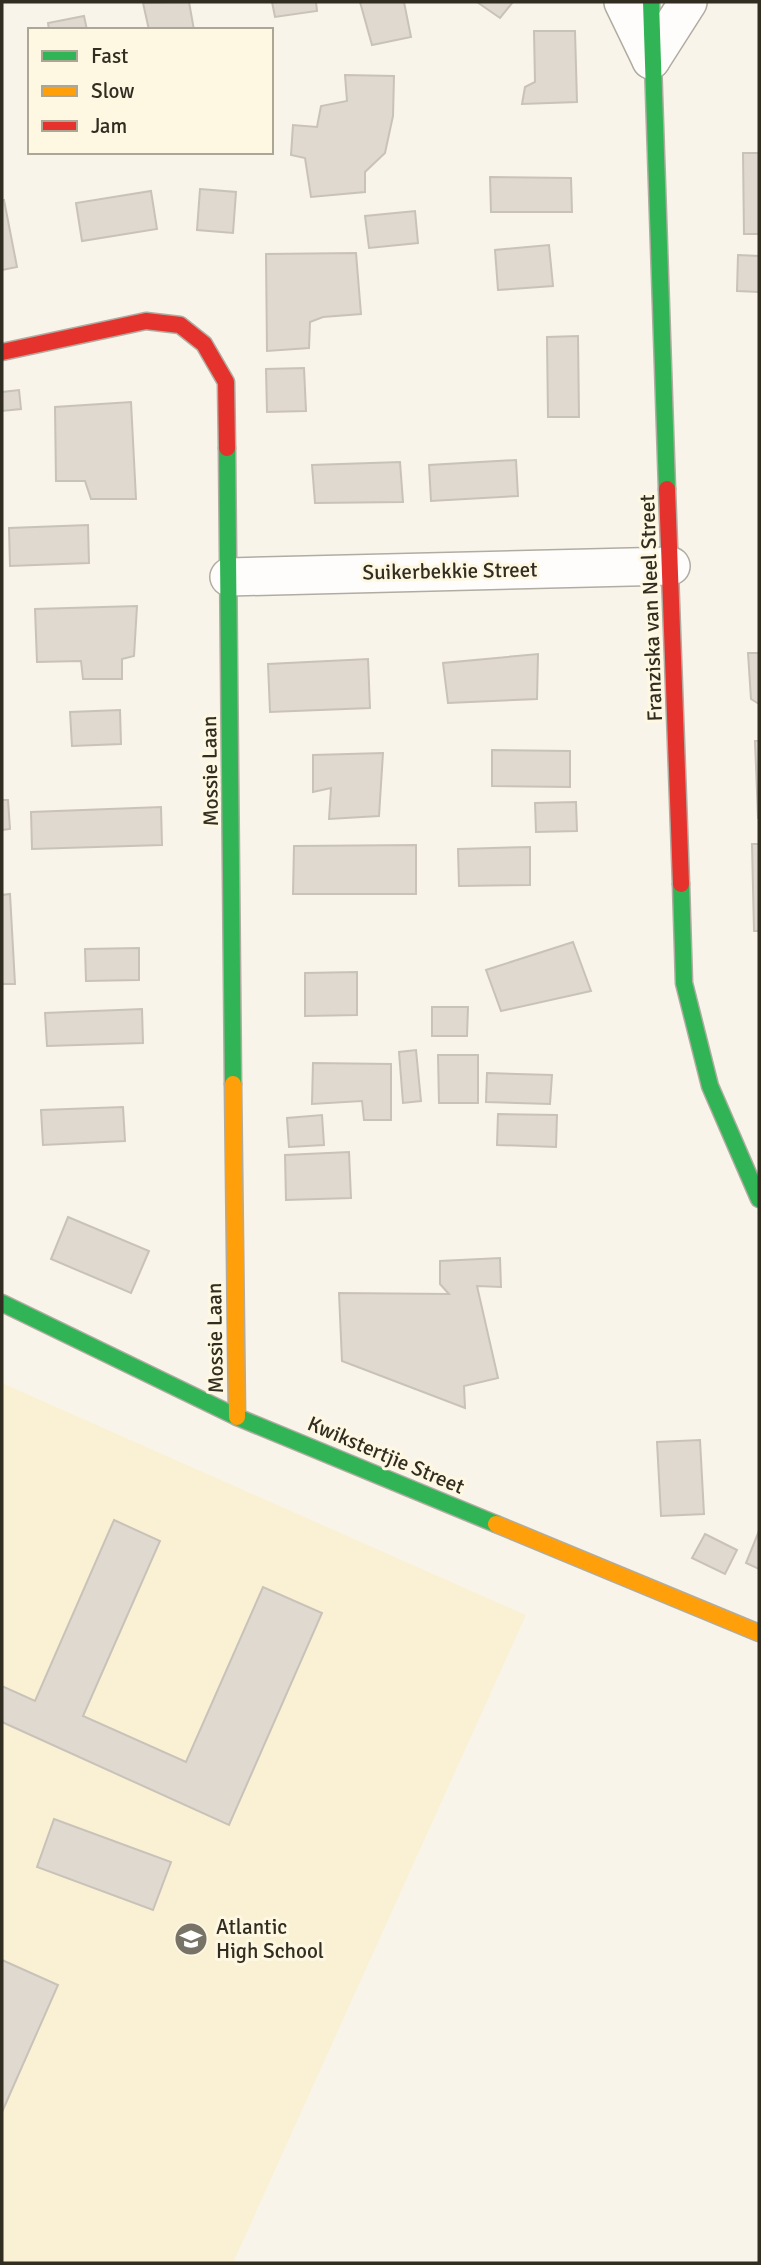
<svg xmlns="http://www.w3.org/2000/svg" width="761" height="2265" font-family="Signika,sans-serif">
<rect width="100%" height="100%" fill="#f8f4e9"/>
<path fill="#faf1d5" d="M2,1383L526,1615L233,2263H2Z"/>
<g fill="#e0d9d0" stroke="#c9c2b9" stroke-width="2">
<path d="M189,2L194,30H149L143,3Z"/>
<path d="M272,2H316L317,11L275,17Z"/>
<path d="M360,2H404L411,37L372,45Z"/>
<path d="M477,2H513L500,18Z"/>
<path d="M84,16L87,30H49L48,23Z"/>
<path d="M534,31H575L577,102L522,104L525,87L535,82Z"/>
<path d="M345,75L394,76L393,116L385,153L365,172V192L311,197L305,158L291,155L293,125L317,127L321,106L347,101Z"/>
<path d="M743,153H759V234H744Z"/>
<path d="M490,177L571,178L572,212H491Z"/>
<path d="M200,189L236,192L233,233L197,230Z"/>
<path d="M151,191L157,229L82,241L76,203Z"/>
<path d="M2,200H4L17,267L2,270Z"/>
<path d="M415,211L418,243L369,248L365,216Z"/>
<path d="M549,245L553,286L498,290L495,250Z"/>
<path d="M356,253L361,314L323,317L310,322L309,348L267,351L266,254Z"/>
<path d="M738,255L759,256V292L737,291Z"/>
<path d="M578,336L579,417H548L547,337Z"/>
<path d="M304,368L306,411L267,412L266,369Z"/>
<path d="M19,390L21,409L2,411V392Z"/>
<path d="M131,402L136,499H91L85,481H56L55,407Z"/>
<path d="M516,460L518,496L431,501L429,465Z"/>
<path d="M400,462L403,502L315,503L312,465Z"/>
<path d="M88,525L89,563L10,566L9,528Z"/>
<path d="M137,606L134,656L122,659V679H83L81,661L37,662L35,609Z"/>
<path d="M748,653H759V704L751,699Z"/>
<path d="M538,654L537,699L448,703L443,663Z"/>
<path d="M368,659L370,708L270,712L268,664Z"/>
<path d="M120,710L121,744L72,746L70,712Z"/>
<path d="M755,741H759V818H758Z"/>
<path d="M492,750L570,751V787L492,786Z"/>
<path d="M383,753L379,816L329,819L331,788L313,792V755Z"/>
<path d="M2,800H8L10,829L2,830Z"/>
<path d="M576,802L577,831L536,832L535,803Z"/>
<path d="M161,807L162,845L32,849L31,812Z"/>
<path d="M752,844H759V931H754Z"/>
<path d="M416,845V894H293L294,846Z"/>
<path d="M530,847V885L459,886L458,849Z"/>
<path d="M10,894L15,984H2V895Z"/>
<path d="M573,942L591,991L501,1011L486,970Z"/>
<path d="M139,948V980L86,981L85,949Z"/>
<path d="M357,972V1015L305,1016V973Z"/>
<path d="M432,1007H468L467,1036H432Z"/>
<path d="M142,1009L143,1043L47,1046L45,1013Z"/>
<path d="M416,1050L421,1101L403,1103L399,1052Z"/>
<path d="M438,1055H478V1103H439Z"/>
<path d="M313,1063L391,1064V1120H364L362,1101L312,1104Z"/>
<path d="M487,1073L552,1075L550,1104L486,1102Z"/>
<path d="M123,1107L125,1141L43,1145L41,1110Z"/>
<path d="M498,1114L557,1115L556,1147L497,1145Z"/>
<path d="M322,1115L324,1145L289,1147L287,1118Z"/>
<path d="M349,1152L351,1198L286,1200L285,1155Z"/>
<path d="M68,1217L149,1251L131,1293L51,1259Z"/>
<path d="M500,1258L501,1287L477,1286L498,1378L464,1386L465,1408L342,1361L339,1293L449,1294L440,1284V1261Z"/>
<path d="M700,1440L704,1514L661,1516L657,1442Z"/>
<path d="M114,1520L160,1541L83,1716L186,1762L263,1587L322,1613L229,1825L2,1722V1686L35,1701Z"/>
<path d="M759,1531V1569L746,1563Z"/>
<path d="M705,1534L737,1550L725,1574L692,1558Z"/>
<path d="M54,1819L171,1862L153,1910L37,1867Z"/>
<path d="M2,1960L58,1985L2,2112Z"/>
</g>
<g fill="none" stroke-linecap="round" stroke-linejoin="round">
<defs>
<g id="street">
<path d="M623,2L651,60"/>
<path d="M651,60L688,2"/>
<path d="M229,577L671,566"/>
</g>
<g id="fast">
<path d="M651,2L667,489"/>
<path d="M227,448L233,1084"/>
<path d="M681,884L684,983L710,1086L759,1199"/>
<path d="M2,1303L237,1417L496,1524"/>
</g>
<g id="slow">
<path d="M233,1084L237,1417"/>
<path d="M496,1524L759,1633"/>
</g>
<g id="jam">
<path d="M2,352L146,321L180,325L204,344L226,382L227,448"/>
<path d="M667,489L681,884"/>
</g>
</defs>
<use href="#street" stroke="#b0aca1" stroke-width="40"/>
<use href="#fast" stroke="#b0aca1" stroke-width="19"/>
<use href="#slow" stroke="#b0aca1" stroke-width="19"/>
<use href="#jam" stroke="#b0aca1" stroke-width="19"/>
<use href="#street" stroke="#fefdfc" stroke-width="37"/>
<use href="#fast" stroke="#30b455" stroke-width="16"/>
<use href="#slow" stroke="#ff9f0a" stroke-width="16"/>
<use href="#jam" stroke="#e5322d" stroke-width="16"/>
</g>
<defs>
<symbol id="school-disc" viewBox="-11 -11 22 22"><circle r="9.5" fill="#777366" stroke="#fef8e3"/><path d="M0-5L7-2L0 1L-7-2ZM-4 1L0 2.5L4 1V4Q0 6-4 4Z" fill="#fff"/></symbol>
</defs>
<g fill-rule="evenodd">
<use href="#school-disc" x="172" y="1920" width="38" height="38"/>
</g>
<g text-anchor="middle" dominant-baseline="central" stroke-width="6" stroke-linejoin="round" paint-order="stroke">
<g font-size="21" fill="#312d20" stroke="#fef8e3">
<text transform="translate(450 571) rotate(-1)">Suikerbekkie Street</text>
<text transform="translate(651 608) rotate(-92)">Franziska van Neel Street</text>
<text transform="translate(210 771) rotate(-91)">Mossie Laan</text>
<text transform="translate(215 1338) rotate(-91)">Mossie Laan</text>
<text transform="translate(386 1455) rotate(23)">Kwikstertjie Street</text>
</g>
<g font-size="21" fill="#312d20" stroke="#fef8e3" text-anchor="start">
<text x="216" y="1927">Atlantic<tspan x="216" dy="24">High School</tspan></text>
</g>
</g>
<rect width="761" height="2265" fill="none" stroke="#312d20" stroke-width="7"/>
<rect x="28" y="28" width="245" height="126" fill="#fef8e3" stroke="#aca795" stroke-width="2"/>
<rect x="42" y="51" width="35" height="10" fill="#30b455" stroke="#aca795" stroke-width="2"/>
<text x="91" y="63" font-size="21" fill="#312d20">Fast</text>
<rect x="42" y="86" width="35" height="10" fill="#ff9f0a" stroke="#aca795" stroke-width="2"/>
<text x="91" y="98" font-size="21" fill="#312d20">Slow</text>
<rect x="42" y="121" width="35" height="10" fill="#e5322d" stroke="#aca795" stroke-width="2"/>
<text x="91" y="133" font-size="21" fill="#312d20">Jam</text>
</svg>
